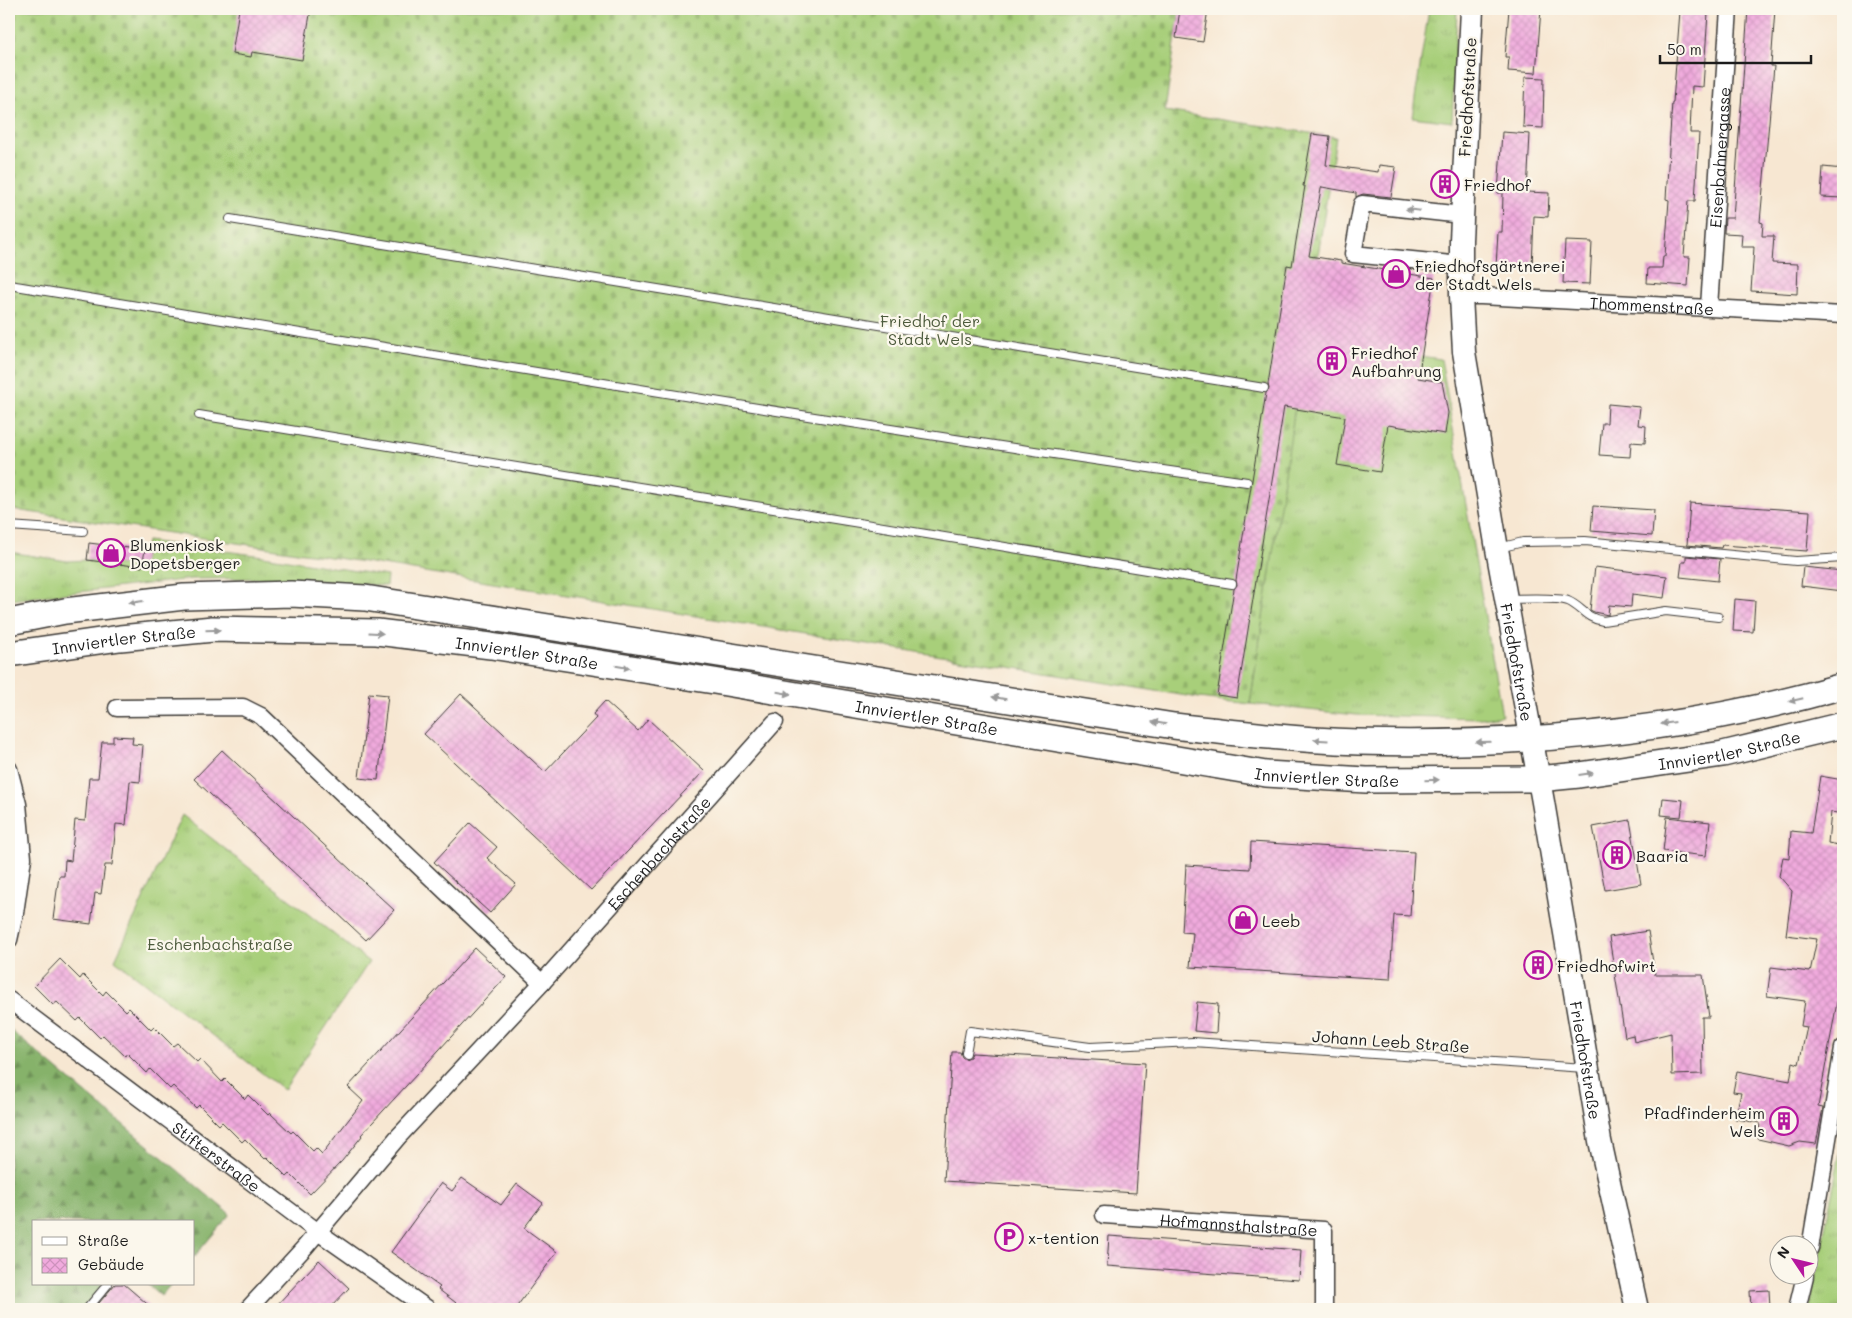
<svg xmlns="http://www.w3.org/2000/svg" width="1852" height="1318" font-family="Mali,sans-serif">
<defs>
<pattern id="grass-tufts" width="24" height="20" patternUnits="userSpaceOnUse" patternTransform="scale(1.25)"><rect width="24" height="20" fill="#a8cf7a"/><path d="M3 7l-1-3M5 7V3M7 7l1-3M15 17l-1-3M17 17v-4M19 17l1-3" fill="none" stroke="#90b169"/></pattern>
<pattern id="forest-firs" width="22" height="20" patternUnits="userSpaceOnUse" patternTransform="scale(1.25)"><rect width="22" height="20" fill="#86b26a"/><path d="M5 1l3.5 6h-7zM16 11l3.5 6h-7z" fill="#6d9056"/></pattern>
<pattern id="cemetery-stones" width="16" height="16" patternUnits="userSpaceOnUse" patternTransform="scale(1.25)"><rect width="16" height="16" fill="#a8cf7a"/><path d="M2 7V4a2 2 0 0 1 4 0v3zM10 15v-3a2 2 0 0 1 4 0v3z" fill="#90b169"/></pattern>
<pattern id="building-cross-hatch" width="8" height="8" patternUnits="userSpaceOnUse" patternTransform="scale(1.25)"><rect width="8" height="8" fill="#f0aadd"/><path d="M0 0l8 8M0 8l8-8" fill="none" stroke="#cd92bd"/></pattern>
</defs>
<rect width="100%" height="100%" fill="#fbf7ec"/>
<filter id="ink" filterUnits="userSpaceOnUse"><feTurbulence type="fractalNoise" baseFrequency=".02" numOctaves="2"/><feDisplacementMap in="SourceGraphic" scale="10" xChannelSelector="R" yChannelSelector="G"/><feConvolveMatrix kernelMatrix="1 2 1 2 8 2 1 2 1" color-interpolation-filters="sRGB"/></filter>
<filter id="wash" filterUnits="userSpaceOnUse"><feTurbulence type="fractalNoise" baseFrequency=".0096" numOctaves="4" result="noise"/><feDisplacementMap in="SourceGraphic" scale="20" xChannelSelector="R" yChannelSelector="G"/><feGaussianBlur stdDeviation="1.12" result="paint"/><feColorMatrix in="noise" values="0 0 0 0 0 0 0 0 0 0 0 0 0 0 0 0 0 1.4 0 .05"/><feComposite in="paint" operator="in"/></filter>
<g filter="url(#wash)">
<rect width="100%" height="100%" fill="#f7e7d2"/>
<g fill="url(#grass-tufts)" stroke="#62764b">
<path d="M1429,9H1457L1452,122L1412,117Z"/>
<path d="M1304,340L1441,359L1502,715L1481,718L1357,715L1250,704Z"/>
<path d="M147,541L263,556L387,576L386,586L285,578L191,579L9,600V552L67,561L87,560L142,567Z"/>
<path d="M182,815L369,962L284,1090L115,960Z"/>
<path d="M1843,1138V1297L1839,1309H1809Z"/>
</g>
<g fill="url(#forest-firs)" stroke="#516743">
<path d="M9,1029L230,1214L194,1257V1222H34V1284H104L83,1309H9Z"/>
<path d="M147,1284H171L161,1296Z"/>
</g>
<path fill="url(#cemetery-stones)" stroke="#62764b" d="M9,9H1180L1165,111L1336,137L1250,704L1199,698L364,562L9,509Z"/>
<g id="blocks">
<g fill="url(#building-cross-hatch)">
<path d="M239,9H311L302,60L252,52L251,57L232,54Z"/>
<path d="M1180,9H1208L1203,42L1176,38Z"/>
<path d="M1509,9H1541L1536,73L1508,71L1509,57H1505Z"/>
<path d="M1748,9H1775L1771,66H1774L1760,222L1763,223L1762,236H1774L1772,263L1798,264L1797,294L1751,291L1754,247H1741L1742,234L1724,233L1725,218H1733Z"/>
<path d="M1680,11L1708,13L1703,87L1692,86L1690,133H1699L1695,201H1688L1684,257H1690L1688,286L1647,283L1648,268H1662L1663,256H1665L1669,200L1666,199L1672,102H1673Z"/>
<path d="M1525,77L1544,78L1543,128L1523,127Z"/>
<path d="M1502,132L1530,134L1527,192L1549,193L1548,217L1534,216L1532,268L1496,267L1498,232H1502L1503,193H1498Z"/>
<path d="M1312,134L1330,136L1326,165L1378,172L1379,165L1396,167L1391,197L1363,194L1356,197V193L1322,187L1321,189L1309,256L1341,261V263L1434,278L1418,378L1442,382L1448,413L1445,434L1388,425L1380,472L1337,465L1345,417L1284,407L1237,698L1217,695L1234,589L1237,585L1236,580L1266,393L1269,389L1268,384L1287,265L1292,266L1305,186H1303Z"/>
<path d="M1823,167L1843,169V198L1821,197Z"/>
<path d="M1565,241L1592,242L1590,284L1563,283Z"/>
<path d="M1608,404L1640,407L1638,425L1646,426L1645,443L1631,442L1630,457L1599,455L1602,423H1607Z"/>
<path d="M1690,503L1810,511L1807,551L1722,545L1721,548L1687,545Z"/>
<path d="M1593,506L1654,510L1652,536L1591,531Z"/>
<path d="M89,543L145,550L142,567L87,560Z"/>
<path d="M1686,556L1720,559L1718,581L1680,577L1682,562H1686Z"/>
<path d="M1595,567L1667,576L1664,598L1632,594L1631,607L1609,605L1608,615L1594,612L1590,610Z"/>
<path d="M1803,567L1843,571V591L1801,586Z"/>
<path d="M1735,599L1755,601L1753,632L1733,631Z"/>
<path d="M369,693L388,695L378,780L359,778Z"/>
<path d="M461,694L545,772L596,718L593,714L605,701L638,731L648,719L704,771L591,890L424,734Z"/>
<path d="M113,736L133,737L132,744L143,745L140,782L130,781L126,825L116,824L112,865H105L101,894L95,893L91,924L53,919L59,876H64L65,860L71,861L75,820L85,821L89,778H98L102,742H113Z"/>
<path d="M222,750L394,910L366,940L194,779Z"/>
<path d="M1820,776L1843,780V814L1831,812L1828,843L1843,846V969L1818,1107L1823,1108L1816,1144L1800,1142L1789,1146L1758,1139L1760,1123L1735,1119L1741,1093L1733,1092L1737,1071L1790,1081L1793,1062L1799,1064L1807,1027L1801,1026L1805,1001L1767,996L1771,967L1810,972L1817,939L1786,935L1792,891L1779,876L1783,857L1789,858L1791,831L1811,833Z"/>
<path d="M1663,798L1683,800L1681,817L1661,815Z"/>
<path d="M1667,817L1710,822L1706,856L1663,851Z"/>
<path d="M1630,820L1641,884L1605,890L1593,827Z"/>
<path d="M470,823L497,847L487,858L516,884L490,913L434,862Z"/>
<path d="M1251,842L1414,852L1410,916L1394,915L1390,979L1190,967L1193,933L1182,932L1186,865L1250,869Z"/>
<path d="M1648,931L1655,975H1703L1709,1017H1702L1703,1074L1672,1075L1671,1033L1634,1042L1633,1035L1625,1037L1609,937Z"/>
<path d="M475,948L506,977L361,1135L362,1136L342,1161L310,1194L290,1174L287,1177L267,1157L265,1159L245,1139L242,1142L222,1122L219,1125L199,1105L196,1108L173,1086L170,1089L150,1069L147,1073L127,1053L125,1056L103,1035L100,1038L80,1018L77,1021L57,1002L53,1005L34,986L60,959L80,979L83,975L103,995L106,991L126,1011L129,1008L151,1030L154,1027L173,1046L177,1043L197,1062L200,1059L222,1082L225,1079L245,1099L248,1095L268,1115L270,1113L291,1133L293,1131L313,1151L316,1148L322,1154L363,1101L348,1087Z"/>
<path d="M1197,1002L1218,1004L1216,1033L1194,1031Z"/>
<path d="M952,1052H960L962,1057L965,1059L970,1057L972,1053L1145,1063L1136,1193L944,1181Z"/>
<path d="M462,1178L501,1205L517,1184L543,1203L524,1228L557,1252L515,1309H464L438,1289L440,1287L391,1252L441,1183L452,1191Z"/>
<path d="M1109,1236L1301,1250L1299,1280L1107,1266Z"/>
<path d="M319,1260L349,1288L329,1309H273Z"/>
<path d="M115,1284H124L153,1309H94Z"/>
<path d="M1769,1290L1770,1308L1751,1309L1750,1291Z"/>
</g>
</g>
</g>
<g filter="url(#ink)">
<use href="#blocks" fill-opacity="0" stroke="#3d3a37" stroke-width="1"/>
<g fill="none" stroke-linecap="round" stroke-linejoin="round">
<defs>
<g id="lane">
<path d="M230,219L1264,388"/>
<path d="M9,285C421,352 833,424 1247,482"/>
<path d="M199,415L1232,584"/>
<path d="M9,526L83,531"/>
<path d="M1499,548L1523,542L1585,541L1796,561L1843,558"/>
<path d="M1508,599C1521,599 1557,597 1568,601C1582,607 1585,618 1603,621L1666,611L1718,617"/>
<path d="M966,1053L970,1031L1090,1047L1193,1042L1585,1068"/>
<path d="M87,1309L108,1284"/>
</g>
<g id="street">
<path d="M1461,265L1353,254L1362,204L1462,215"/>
<path id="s1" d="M1461,296H1481L1843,315"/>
<path id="s2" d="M1709,307L1729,9"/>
<path d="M117,708L243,707L261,716L542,983"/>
<path d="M9,769L18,804L23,858L15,913L9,940"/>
<path id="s3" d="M9,1000L318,1232L428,1309"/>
<path id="s4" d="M1104,1215L1324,1230V1309"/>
<path d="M1810,1248L1843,1048"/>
<path id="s5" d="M248,1309L305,1247L398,1137L542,983L775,722"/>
<path d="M1797,1309L1805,1276"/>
</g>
<g id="secondary">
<path id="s6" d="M1472,9L1461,240V296L1464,352L1497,549L1543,802L1600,1141L1637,1309"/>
</g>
<g id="primary">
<path d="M9,622L65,611L184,597L291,594L365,598L1174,726C1235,733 1297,740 1358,742C1520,746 1687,731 1843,686"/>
<path id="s7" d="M9,654L120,638L213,629L377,632L491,646L714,681L1266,774L1366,780L1538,779L1579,775L1723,754L1843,725"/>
</g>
</defs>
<use href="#lane" stroke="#3d3a37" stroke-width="10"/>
<use href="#street" stroke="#3d3a37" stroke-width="19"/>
<use href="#secondary" stroke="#3d3a37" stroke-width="25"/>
<use href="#primary" stroke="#3d3a37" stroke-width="28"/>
<use href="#lane" stroke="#fff" stroke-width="8"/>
<use href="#street" stroke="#fff" stroke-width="16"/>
<use href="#secondary" stroke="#fff" stroke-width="22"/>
<use href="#primary" stroke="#fff" stroke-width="25"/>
</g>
<defs><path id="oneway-solid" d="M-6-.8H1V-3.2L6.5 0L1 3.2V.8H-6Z" transform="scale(1.25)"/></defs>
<g fill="#999">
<use href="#oneway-solid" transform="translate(1413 210) rotate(-174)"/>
<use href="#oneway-solid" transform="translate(136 602) rotate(173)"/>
<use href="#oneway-solid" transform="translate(213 630) rotate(-2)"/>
<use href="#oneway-solid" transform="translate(376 633) rotate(4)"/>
<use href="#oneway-solid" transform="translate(623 667) rotate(9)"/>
<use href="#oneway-solid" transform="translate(784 693) rotate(9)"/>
<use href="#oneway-solid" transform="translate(999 698) rotate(-171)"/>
<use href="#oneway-solid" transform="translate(1796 700) rotate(166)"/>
<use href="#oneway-solid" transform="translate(1159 723) rotate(-171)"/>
<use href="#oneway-solid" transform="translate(1668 723) rotate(172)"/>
<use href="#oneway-solid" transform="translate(1321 740) rotate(-176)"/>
<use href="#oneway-solid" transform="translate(1483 742) rotate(178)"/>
<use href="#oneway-solid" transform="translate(1586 774) rotate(-8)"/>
<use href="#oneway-solid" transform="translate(1432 780) rotate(-1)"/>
</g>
</g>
<defs>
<symbol id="building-ring" viewBox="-11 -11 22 22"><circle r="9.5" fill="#fbf7ec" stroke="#b5179e" stroke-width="1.5"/><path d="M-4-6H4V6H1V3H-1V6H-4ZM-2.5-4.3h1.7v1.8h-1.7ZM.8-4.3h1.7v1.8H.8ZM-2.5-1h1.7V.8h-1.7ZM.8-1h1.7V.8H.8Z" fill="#b5179e"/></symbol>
<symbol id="shop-ring" viewBox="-11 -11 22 22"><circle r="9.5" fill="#fbf7ec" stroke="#b5179e" stroke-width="1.5"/><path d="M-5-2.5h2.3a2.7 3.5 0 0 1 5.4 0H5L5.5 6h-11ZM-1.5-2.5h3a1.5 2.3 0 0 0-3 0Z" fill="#b5179e"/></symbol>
<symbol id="parking-ring" viewBox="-11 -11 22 22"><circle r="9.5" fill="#fbf7ec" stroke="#b5179e" stroke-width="1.5"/><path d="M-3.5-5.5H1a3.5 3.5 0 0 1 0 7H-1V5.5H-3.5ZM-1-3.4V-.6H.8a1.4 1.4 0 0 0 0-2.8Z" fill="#b5179e"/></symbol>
</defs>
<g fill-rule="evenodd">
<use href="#building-ring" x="1429" y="168" width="32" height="32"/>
<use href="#shop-ring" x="1380" y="258" width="32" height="32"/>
<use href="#building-ring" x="1316" y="345" width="32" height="32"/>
<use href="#shop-ring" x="95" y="537" width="32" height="32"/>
<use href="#building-ring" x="1601" y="839" width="32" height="32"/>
<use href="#shop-ring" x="1227" y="904" width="32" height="32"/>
<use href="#building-ring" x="1522" y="949" width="32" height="32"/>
<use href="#building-ring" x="1768" y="1105" width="32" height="32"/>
<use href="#parking-ring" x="993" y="1221" width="32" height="32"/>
</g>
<g text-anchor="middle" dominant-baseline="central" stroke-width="4.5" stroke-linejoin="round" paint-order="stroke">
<g font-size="16" fill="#1c1c1c" stroke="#fbf7ec">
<text transform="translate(1467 97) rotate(-87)">Friedhofstraße</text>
<text stroke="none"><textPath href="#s2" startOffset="150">Eisenbahnergasse</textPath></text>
<text stroke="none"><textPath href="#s1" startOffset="191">Thommenstraße</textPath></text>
<text stroke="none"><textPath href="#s7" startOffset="116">Innviertler Straße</textPath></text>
<text stroke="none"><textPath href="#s7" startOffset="521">Innviertler Straße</textPath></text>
<text stroke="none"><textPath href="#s6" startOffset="658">Friedhofstraße</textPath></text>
<text stroke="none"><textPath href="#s7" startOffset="926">Innviertler Straße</textPath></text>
<text stroke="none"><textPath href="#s7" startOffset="1736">Innviertler Straße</textPath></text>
<text stroke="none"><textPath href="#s7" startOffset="1331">Innviertler Straße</textPath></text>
<text stroke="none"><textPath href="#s5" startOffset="614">Eschenbachstraße</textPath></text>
<text transform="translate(1391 1041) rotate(4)">Johann Leeb Straße</text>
<text stroke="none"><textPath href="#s6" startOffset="1062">Friedhofstraße</textPath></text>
<text stroke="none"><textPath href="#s3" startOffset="260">Stifterstraße</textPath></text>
<text stroke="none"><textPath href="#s4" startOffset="135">Hofmannsthalstraße</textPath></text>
</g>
<g font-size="16" fill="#1c1c1c" stroke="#fbf7ec" text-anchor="start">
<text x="1464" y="184">Friedhof</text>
<text x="1415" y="265">Friedhofsgärtnerei<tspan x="1415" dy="18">der Stadt Wels</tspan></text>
<text x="1351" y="352">Friedhof<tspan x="1351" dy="18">Aufbahrung</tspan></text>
<text x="130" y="544">Blumenkiosk<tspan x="130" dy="18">Dopetsberger</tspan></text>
<text x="1636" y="855">Baaria</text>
<text x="1262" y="920">Leeb</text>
<text x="1557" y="965">Friedhofwirt</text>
<text x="1765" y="1112" text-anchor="end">Pfadfinderheim<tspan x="1765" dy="18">Wels</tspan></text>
<text x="1028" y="1237">x-tention</text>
</g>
<g font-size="16" fill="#4d5b3d" stroke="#fbf7ec">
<text x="930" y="320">Friedhof der<tspan x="930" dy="18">Stadt Wels</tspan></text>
<text x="220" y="943">Eschenbachstraße</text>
</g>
</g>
<rect width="1852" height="1318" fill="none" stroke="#fbf7ec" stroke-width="30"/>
<rect x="32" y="1220" width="162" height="65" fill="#fbf7ec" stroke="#a29f99"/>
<rect x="42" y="1237" width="25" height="8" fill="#ffffff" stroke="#a29f99"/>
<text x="78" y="1246" font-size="15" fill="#1c1c1c">Straße</text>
<rect x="42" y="1258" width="25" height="15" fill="url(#building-cross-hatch)" stroke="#a29f99"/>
<text x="78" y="1270" font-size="15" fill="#1c1c1c">Gebäude</text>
<g transform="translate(1794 1260) rotate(305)"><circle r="24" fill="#fbf7ec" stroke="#a29f99"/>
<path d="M0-4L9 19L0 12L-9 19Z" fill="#b5179e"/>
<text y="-8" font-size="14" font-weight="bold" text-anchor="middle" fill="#1c1c1c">N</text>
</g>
<path d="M1660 55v8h151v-8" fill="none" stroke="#1c1c1c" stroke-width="2.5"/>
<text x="1667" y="55" font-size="15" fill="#1c1c1c" stroke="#fbf7ec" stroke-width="4" paint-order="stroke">50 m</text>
</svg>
